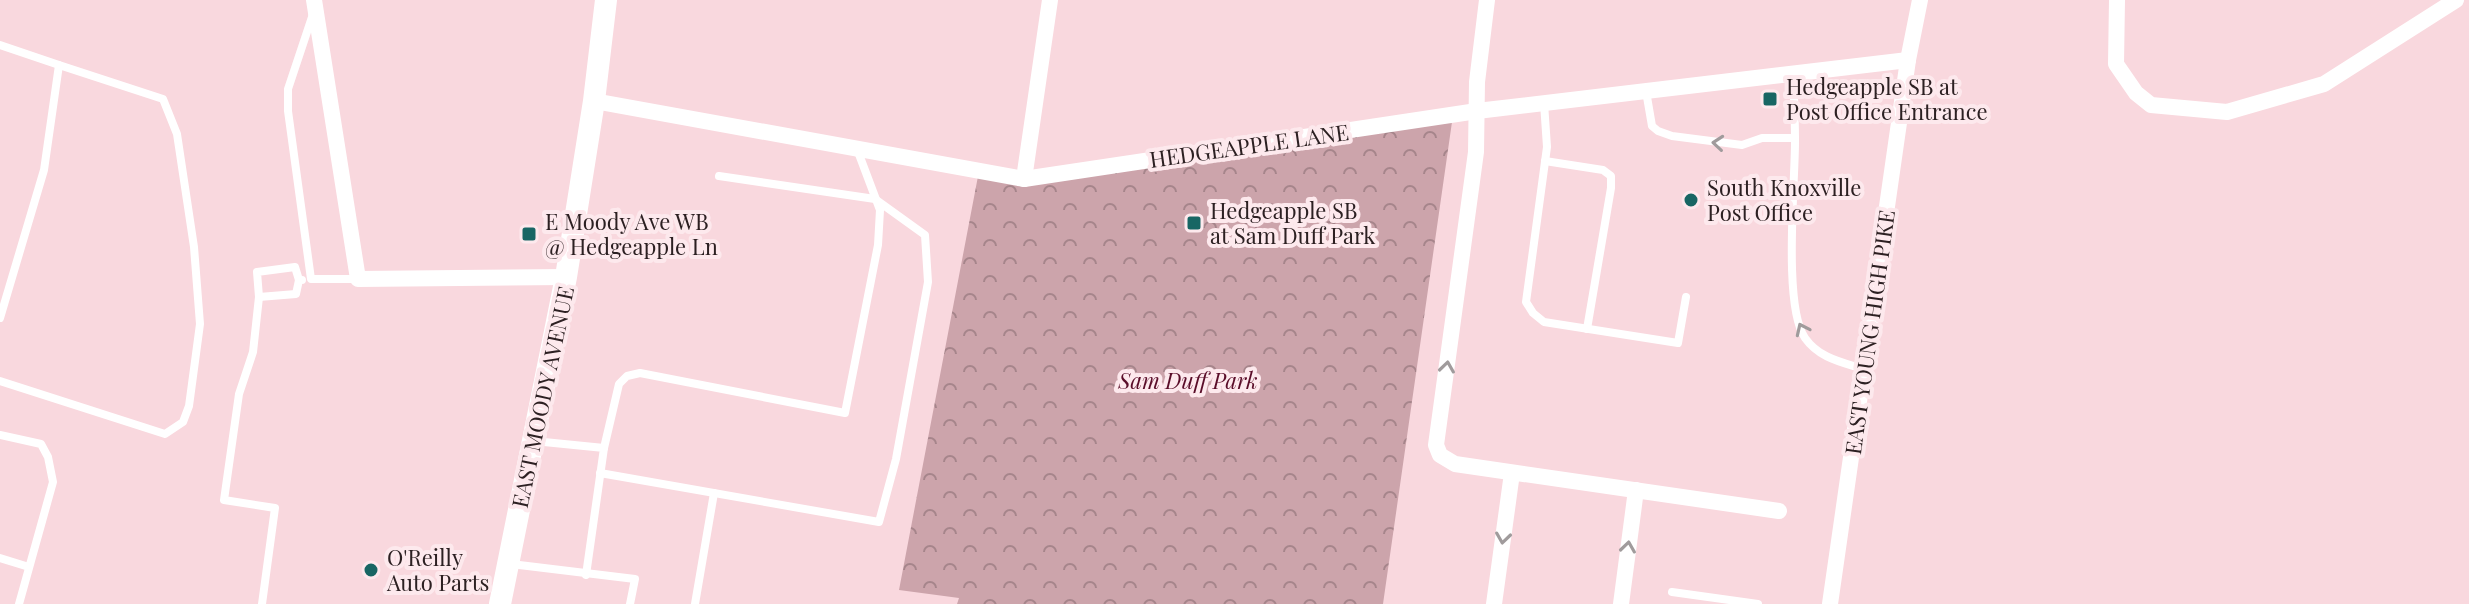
<svg xmlns="http://www.w3.org/2000/svg" width="2469" height="604" font-family="'Playfair Display',serif">
<defs>
<pattern id="park-crowns" width="20" height="18" patternUnits="userSpaceOnUse" patternTransform="scale(2)"><rect width="20" height="18" fill="#cca4ab"/><path d="M2 6a3 3 0 1 1 6 0M12 15a3 3 0 1 1 6 0" fill="none" stroke="#a6858b"/></pattern>
</defs>
<rect width="100%" height="100%" fill="#f9d8de"/>
<path fill="url(#park-crowns)" d="M1453,115L1383,604H957L959,598L899,590L979,171L1024,179Z"/>
<g fill="none" stroke-linecap="round" stroke-linejoin="round">
<g stroke="#fff" stroke-width="8">
<path d="M313,14L288,89V111L311,279H358"/>
<path d="M0,45L59,65L44,170L0,318"/>
<path d="M1793,74C1794,96 1795,119 1795,142C1795,184 1783,307 1805,338C1819,358 1841,362 1863,369"/>
<path d="M1646,91L1652,126L1658,131L1672,136L1742,145L1762,138H1795"/>
<path d="M1544,103L1547,147L1526,302L1533,313L1544,322L1678,343L1686,297"/>
<path d="M1545,161L1603,170L1611,176V188L1587,329"/>
<path d="M259,297L296,294L299,280H302"/>
<path d="M0,381L165,434L183,422L189,406L200,324L194,247L177,134L163,99L59,65"/>
<path d="M0,435L41,444L48,457L53,482L19,604"/>
<path d="M534,441L604,448L586,575"/>
<path d="M604,448L619,384L627,376L640,373L845,413L878,245L880,210L857,149"/>
<path d="M600,473L879,522L896,459L928,282L925,235L875,199L719,176"/>
<path d="M0,558L29,567"/>
<path d="M511,564L635,579L630,604"/>
<path d="M1672,592L1758,604"/>
<path d="M262,604L275,508L224,500L239,394L253,352L259,297L257,272L295,267L299,280"/>
<path d="M695,604L714,493"/>
</g>
<g stroke="#fff" stroke-width="16">
<path d="M314,0L358,279L566,277"/>
<path d="M1487,0L1477,82L1476,152L1436,445L1440,455L1455,464L1779,511"/>
<path d="M2117,0L2116,64L2136,93L2151,105L2227,112L2324,84L2456,0"/>
<path d="M594,101L1024,179L1477,111L1908,60"/>
<path d="M1024,179L1050,0"/>
<path d="M1494,604L1512,473"/>
<path d="M1621,604L1636,490"/>
<path d="M1830,604L1908,60L1920,0"/>
</g>
<path stroke="#fff" stroke-width="22" d="M500,604L566,277L594,101L606,0"/>
</g>
<defs><path id="oneway-chevron" d="M-2-3.5L2.5 0L-2 3.5" fill="none" stroke-width="1.6" stroke-linecap="round" stroke-linejoin="round" transform="scale(2)"/></defs>
<g stroke="#a09b9c">
<use href="#oneway-chevron" transform="translate(1718 143) rotate(-175)"/>
<use href="#oneway-chevron" transform="translate(1802 329) rotate(-115)"/>
<use href="#oneway-chevron" transform="translate(1447 367) rotate(-82)"/>
<use href="#oneway-chevron" transform="translate(1503 538) rotate(98)"/>
<use href="#oneway-chevron" transform="translate(1628 547) rotate(-82)"/>
</g>
<g fill="#186664" stroke="#fde9ed" stroke-width="3">
<rect x="1762" y="91" width="16" height="16" rx="4"/>
<circle cx="1691" cy="200" r="8"/>
<rect x="1186" y="215" width="16" height="16" rx="4"/>
<rect x="521" y="226" width="16" height="16" rx="4"/>
<circle cx="371" cy="570" r="8"/>
</g>
<g text-anchor="middle" dominant-baseline="central" stroke-width="8" stroke-linejoin="round" paint-order="stroke">
<g font-size="22" fill="#2c2022" stroke="#fde9ed" text-anchor="start">
<text x="1786" y="86">Hedgeapple SB at<tspan x="1786" dy="25">Post Office Entrance</tspan></text>
<text x="1707" y="187">South Knoxville<tspan x="1707" dy="25">Post Office</tspan></text>
<text x="1210" y="210">Hedgeapple SB<tspan x="1210" dy="25">at Sam Duff Park</tspan></text>
<text x="545" y="221">E Moody Ave WB<tspan x="545" dy="25">@ Hedgeapple Ln</tspan></text>
<text x="387" y="557">O'Reilly<tspan x="387" dy="25">Auto Parts</tspan></text>
</g>
<g font-size="22" fill="#2c2022" stroke="#fde9ed">
<text transform="translate(1249 145) rotate(-8)">HEDGEAPPLE LANE</text>
<text transform="translate(1869 332) rotate(-82)">EAST YOUNG HIGH PIKE</text>
<text transform="translate(542 397) rotate(-78)">EAST MOODY AVENUE</text>
</g>
<g font-size="22" font-style="italic" fill="#5a0d29" stroke="#fde9ed">
<text x="1188" y="380">Sam Duff Park</text>
</g>
</g>
</svg>
